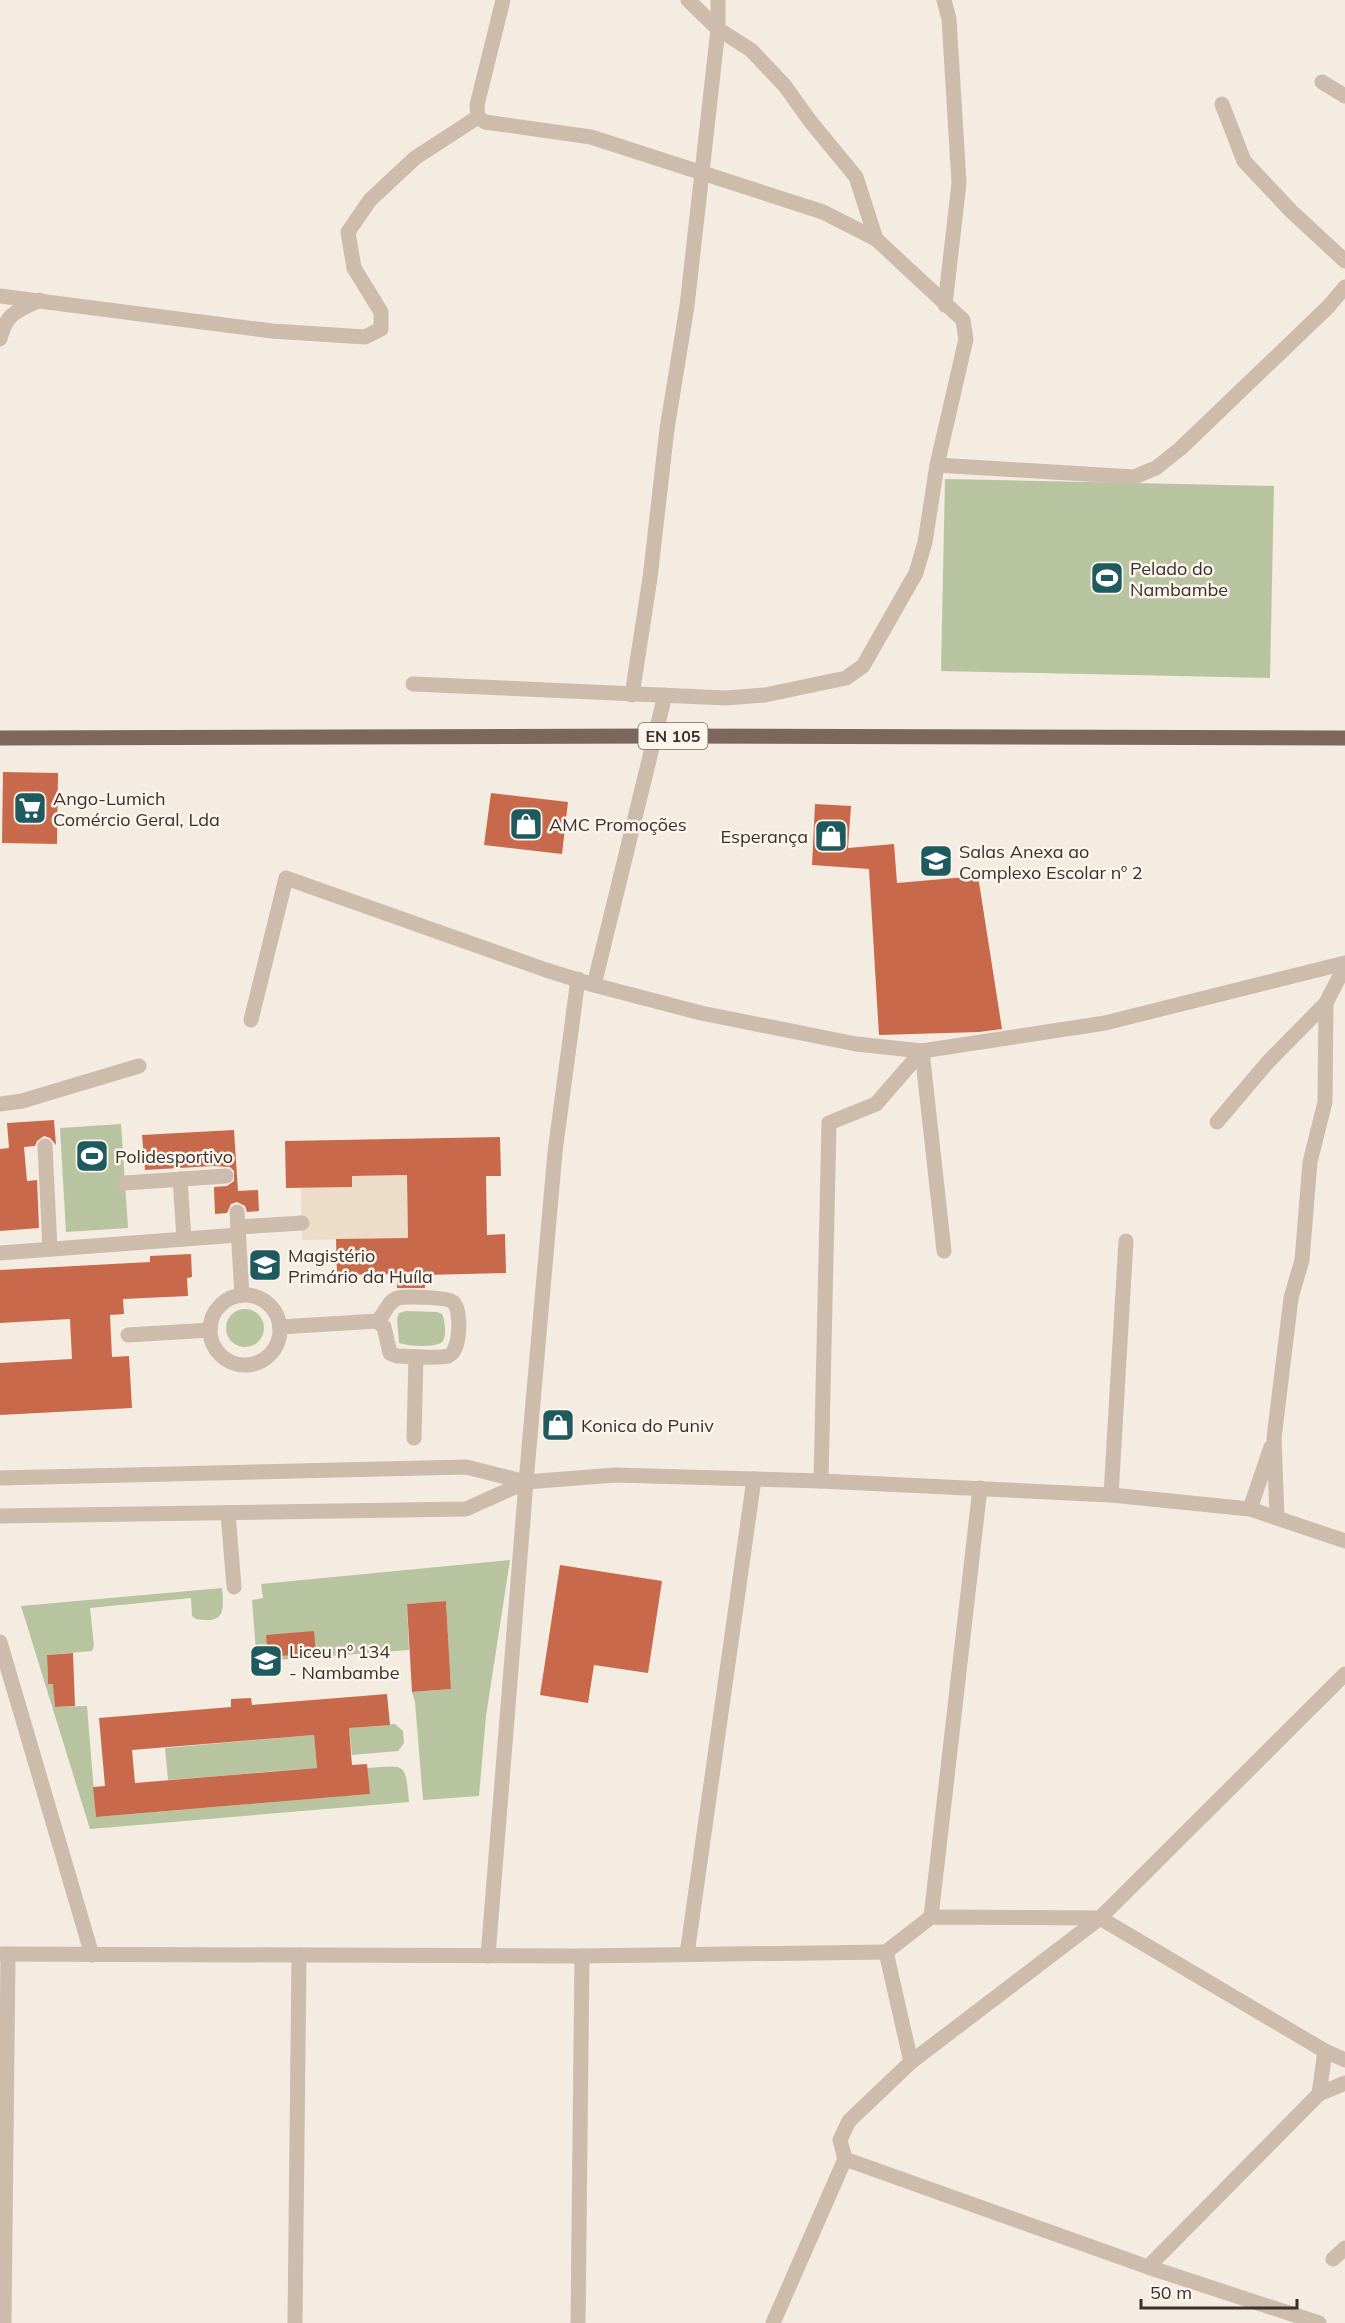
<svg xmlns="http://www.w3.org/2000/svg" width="1345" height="2323" font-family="Mulish,sans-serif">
<rect width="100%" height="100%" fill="#f4ebe1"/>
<g fill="#b8c4a0">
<path d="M945,479L1274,486L1270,678L941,671Z"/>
<path d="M121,1124L128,1228L66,1232L60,1128Z"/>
<circle cx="245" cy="1328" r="19"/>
<path d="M406,1311L437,1312L442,1314C445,1320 447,1337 442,1342C436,1348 406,1346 399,1343L397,1319L399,1313Z"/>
<path d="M510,1560L486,1716L479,1796L423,1800L415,1702L412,1692L451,1689L446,1601L407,1604L409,1650L264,1661L256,1652L252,1600L263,1598L261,1584Z"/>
<path d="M222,1588C224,1612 225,1624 196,1619L192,1616L191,1598L90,1608L94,1646L92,1651L47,1655L48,1684H54L55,1707L87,1706L96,1817L369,1794L367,1768C407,1765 405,1762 409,1802L90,1829L21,1606Z"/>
<path d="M395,1724L403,1731L404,1743L398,1751L352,1755L349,1728Z"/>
<path d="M314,1735L317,1768L168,1780L165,1748Z"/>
</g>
<path fill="#ecdcc8" d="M407,1175L408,1238L302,1240L301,1188L352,1187V1176Z"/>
<g fill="#c8694b" fill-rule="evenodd">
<path d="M3,772L58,773L57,844L2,843Z"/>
<path d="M491,793L568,802L562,854L484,845Z"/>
<path d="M815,804L851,806L848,848L894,844L897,883L978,876L1002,1029L979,1032L879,1035L869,869L812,865Z"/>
<path d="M54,1120L56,1145L50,1138L44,1136L37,1141L35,1146L24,1147L27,1181L37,1180L39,1228L0,1231V1149L9,1148L7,1123Z"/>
<path d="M234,1130L238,1191L258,1190L259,1211L247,1212L245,1206L237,1202L231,1204L227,1213L215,1214L214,1187L227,1186L234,1181V1171L230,1167L213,1166L145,1170L142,1135Z"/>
<path d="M500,1137L501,1176H486L487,1235L505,1234L506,1273L425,1275V1288H397V1274L337,1275L336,1239L408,1238L407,1175L352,1176V1187L286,1188L285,1141Z"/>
<path d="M191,1254L192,1277L187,1278L188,1296L123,1299L124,1314L110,1315L112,1357L129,1356L132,1408L0,1415V1363L72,1359L70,1319L0,1323V1270L150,1262V1256Z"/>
<path d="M560,1565L662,1581L648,1673L594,1665L588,1703L540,1695Z"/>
<path d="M446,1601L451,1689L412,1692L407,1604Z"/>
<path d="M314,1631L316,1653L268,1657L266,1635Z"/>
<path d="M73,1653L75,1706L55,1707L53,1684H48L47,1655Z"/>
<path d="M387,1694L390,1725L349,1728L352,1765L367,1764L370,1794L96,1817L93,1787L105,1786L99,1718L231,1707V1699L251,1698L252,1705ZM314,1735L317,1768L135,1783L132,1750Z"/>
</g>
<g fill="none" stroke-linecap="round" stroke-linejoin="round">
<g stroke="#cdbbac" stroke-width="15">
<path d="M688,0L718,29L751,50L785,86L810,121L856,177L876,239"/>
<path d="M944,0L949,19L959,183L945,305"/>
<path d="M1322,82L1345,96"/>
<path d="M1222,104L1244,161L1291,211L1345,261"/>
<path d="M0,296L272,331L365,337L381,329V312L354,268L348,232L370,200L415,158L478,117"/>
<path d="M0,339C6,313 17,311 40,300"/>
<path d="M937,465L1134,477L1156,468L1181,448L1328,307L1345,287"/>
<path d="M413,684L726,698L765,695L846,678L863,666L916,573L925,542L937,465L966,339L963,320L876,239L823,212L591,137L485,122L478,117L477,105L503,0"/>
<path d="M632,695L650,578L667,429L687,306L718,29V0"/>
<path d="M594,985L665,695"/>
<path d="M251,1020L286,878L546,970L594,985L701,1013L856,1044L922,1051L1105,1023L1345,963"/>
<path d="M922,1051L944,1251"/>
<path d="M0,1104L22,1101L139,1066"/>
<path d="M1217,1122L1268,1062L1326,1003L1345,966"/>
<path d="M45,1146L50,1249"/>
<path d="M180,1179L184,1239"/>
<path d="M125,1183L226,1176"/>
<path d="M237,1212L242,1295"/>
<path d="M238,1227L302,1223"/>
<path d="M0,1253L238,1235"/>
<circle cx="245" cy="1330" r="35"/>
<path d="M280,1327L377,1321C386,1314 387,1301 398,1298C406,1296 447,1297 453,1302C462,1310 461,1351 448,1356C440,1359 407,1356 397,1356L390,1353L384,1327L377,1321"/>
<path d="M128,1335L210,1330"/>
<path d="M414,1438L416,1357"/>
<path d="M0,1478L466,1467L526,1482L615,1475L821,1481L1111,1495L1250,1509L1345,1541"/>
<path d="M821,1481L829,1123L876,1104L922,1051"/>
<path d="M1111,1495L1126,1241"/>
<path d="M1250,1509L1271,1447"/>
<path d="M228,1513L234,1587"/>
<path d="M0,1516L466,1509L526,1482"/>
<path d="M1277,1518L1274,1438L1291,1298L1302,1260L1310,1162L1325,1102L1326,1003"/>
<path d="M0,1642L92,1955"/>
<path d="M931,1917L980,1488"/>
<path d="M0,1954L582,1956L886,1952"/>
<path d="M687,1954L754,1479"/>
<path d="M488,1956L526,1482L555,1152L578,979"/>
<path d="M911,2062L886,1952L931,1917L1100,1918L1325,2051L1345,2060"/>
<path d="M1319,2094L1325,2051"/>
<path d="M1333,2259L1345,2248"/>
<path d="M1148,2267L1319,2094L1345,2083"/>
<path d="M4,2323L8,1954"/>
<path d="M295,2323L299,1955"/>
<path d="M578,2323L582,1956"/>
<path d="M773,2323L845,2159"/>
<path d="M1319,2323L1148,2267L845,2159L840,2140L849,2121L911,2062L1100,1918L1345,1674"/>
</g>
<path stroke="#7d675c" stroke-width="15" d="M0,738L656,736L1345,738"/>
</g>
<defs>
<symbol id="stadium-square" viewBox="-11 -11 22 22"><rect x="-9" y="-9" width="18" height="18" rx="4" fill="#1f5a5e" stroke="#fbf5ee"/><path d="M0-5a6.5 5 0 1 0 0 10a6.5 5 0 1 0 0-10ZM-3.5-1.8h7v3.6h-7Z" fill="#fff"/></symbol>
<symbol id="supermarket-square" viewBox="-11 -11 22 22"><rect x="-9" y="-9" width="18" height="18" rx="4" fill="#1f5a5e" stroke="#fbf5ee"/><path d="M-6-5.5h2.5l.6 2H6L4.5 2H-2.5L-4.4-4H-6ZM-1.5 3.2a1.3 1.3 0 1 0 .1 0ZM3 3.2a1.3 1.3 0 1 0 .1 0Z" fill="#fff"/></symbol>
<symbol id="shop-square" viewBox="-11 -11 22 22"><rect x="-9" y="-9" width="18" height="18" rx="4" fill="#1f5a5e" stroke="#fbf5ee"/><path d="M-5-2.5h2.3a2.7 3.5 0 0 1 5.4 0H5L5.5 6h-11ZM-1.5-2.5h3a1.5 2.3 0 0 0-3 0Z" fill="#fff"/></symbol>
<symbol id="school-square" viewBox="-11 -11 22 22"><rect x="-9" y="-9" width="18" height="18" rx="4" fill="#1f5a5e" stroke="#fbf5ee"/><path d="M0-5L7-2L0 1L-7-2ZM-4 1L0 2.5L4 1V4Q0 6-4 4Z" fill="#fff"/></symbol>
</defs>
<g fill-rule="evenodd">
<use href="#stadium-square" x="1088" y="559" width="38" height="38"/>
<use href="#supermarket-square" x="11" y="789" width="38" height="38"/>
<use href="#shop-square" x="507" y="805" width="38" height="38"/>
<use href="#shop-square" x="812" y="817" width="38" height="38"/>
<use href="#school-square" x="917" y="842" width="38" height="38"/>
<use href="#stadium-square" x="73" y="1137" width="38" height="38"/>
<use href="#school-square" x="246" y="1246" width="38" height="38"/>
<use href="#shop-square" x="539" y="1406" width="38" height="38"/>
<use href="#school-square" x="247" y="1642" width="38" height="38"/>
</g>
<g text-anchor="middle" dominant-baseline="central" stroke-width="5" stroke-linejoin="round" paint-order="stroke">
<rect fill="#fbf5ee" stroke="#756b66" stroke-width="1.5" x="638.5" y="723" width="69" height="26" rx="4.5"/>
<g font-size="16" font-weight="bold" fill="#3b302b">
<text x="673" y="736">EN 105</text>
</g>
<g font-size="18" fill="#3b302b" stroke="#fbf5ee" text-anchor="start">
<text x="1130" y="568">Pelado do<tspan x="1130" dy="21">Nambambe</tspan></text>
<text x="53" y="798">Ango-Lumich<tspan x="53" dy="21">Comércio Geral, Lda</tspan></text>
<text x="549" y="824">AMC Promoções</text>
<text x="808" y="836" text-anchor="end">Esperança</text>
<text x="959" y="851">Salas Anexa ao<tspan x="959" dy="21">Complexo Escolar nº 2</tspan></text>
<text x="115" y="1156">Polidesportivo</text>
<text x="288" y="1255">Magistério<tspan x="288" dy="21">Primário da Huíla</tspan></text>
<text x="581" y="1425">Konica do Puniv</text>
<text x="289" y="1651">Liceu nº 134<tspan x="289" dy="21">- Nambambe</tspan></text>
</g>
</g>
<path d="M1141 2299v9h156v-9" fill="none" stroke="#3b302b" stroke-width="3"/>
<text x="1150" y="2299" font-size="18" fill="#3b302b" stroke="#fbf5ee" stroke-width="4.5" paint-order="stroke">50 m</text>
</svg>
